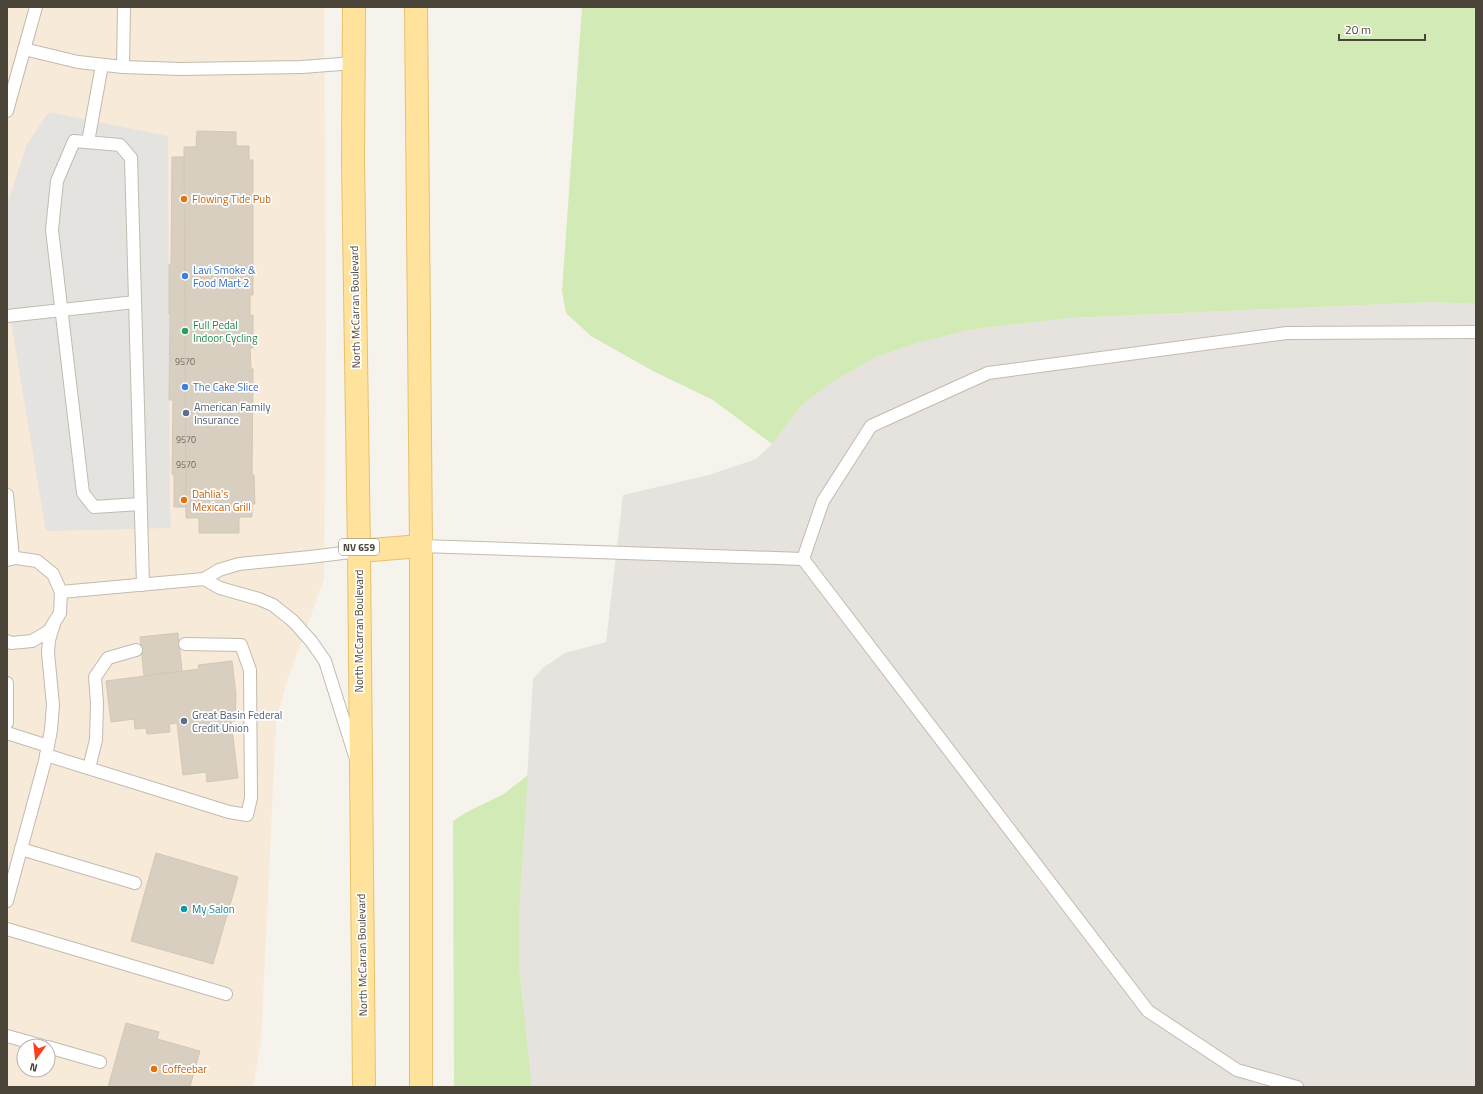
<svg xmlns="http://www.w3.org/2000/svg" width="1483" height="1094" font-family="'Titillium Web',sans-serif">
<rect width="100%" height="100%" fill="#f6f3ec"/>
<path fill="#f7ead8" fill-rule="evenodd" d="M7,7H324L326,337L324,579L285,687L276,724L261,1042L253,1087H7ZM24,1046H48V1070H24Z"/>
<path fill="#e6e2dd" d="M1432,302L1476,304V1087H532L519,964L520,897L533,679L543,668L565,653L606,642L623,495L709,475L756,459L772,444L802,405L828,384L876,357L918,343L968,330L1070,318Z"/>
<g fill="#d2eab5">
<path d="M582,7H1476V304L1432,302L1070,318L968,330L918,343L876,357L829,384L802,405L772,444L713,400L653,371L591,336L566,313L562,291Z"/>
<path d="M528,775L520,897L519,964L532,1087H454L453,821L467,812L504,794Z"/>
</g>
<path fill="#e5e3e0" d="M49,112L168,136L170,509L171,528L46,531L7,298V205L27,144Z"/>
<g fill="#d8cfc1" stroke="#d3c7b4">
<path d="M197,131L236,132V146H249V160H253V295H250V315H253V348H250L251,369H253L252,475H254L255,504H252V517H239V533H199V518H186L184,147H196Z"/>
<path d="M172,157H184L186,507H174V474H172L173,400H169L170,314H169V265L171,264Z"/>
<path d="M178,633L182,671L144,676L140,637Z"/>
<path d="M232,661L236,695L235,721H231L238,778L207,782L206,772L183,775L177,723L169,724L170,732L147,734L146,728L135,729L134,719L111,722L106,681L199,669L198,665Z"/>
<path d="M156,853L238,877L213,964L131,941Z"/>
<path d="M126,1023L159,1032L157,1039L200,1051L190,1087H108Z"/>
</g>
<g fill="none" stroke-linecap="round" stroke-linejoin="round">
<defs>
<g id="lane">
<path d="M24,49L78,62L123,67L181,69L302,67L354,63"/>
<path d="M123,67L124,7"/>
<path d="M7,111L36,7"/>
<path d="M88,142L102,65"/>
<path d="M7,316L135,302"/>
<path d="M7,495L13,558"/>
<path d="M140,504L94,507L83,493L52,230L57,181L74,141L120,145L131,158L143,585"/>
<path d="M421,546L803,559"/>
<path d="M803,559L823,501L871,426L988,373L1287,333L1476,332"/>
<path d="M803,559L1148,1011L1237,1070L1297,1087"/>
<path d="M7,560L16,558L37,561L53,574L61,592L60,613L49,631L32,641L11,643L7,641"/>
<path d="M204,579L220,588L259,599L273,605L293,621L311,641L325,661L355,756"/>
<path d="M61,592L204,579L219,570L239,564L310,557L359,551"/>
<path d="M7,683V723"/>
<path d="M7,733L48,746"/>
<path d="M46,755L229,812L247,815L251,798L250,670L241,645L185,644"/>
<path d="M89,768L96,740L97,703L95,677L108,658L136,650"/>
<path d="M21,849L135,883"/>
<path d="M7,901L45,761L51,730L53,705L48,653L49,640L54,624"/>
<path d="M7,929L226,994"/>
<path d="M7,1036L43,1046"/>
<path d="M48,1047L100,1062"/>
</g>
<g id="primary">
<path d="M354,7L353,160L359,551L364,1087"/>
<path d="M416,7L421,546V1087"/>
<path d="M359,551L421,546"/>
</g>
</defs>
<use href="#lane" stroke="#c2bbae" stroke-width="14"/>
<use href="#primary" stroke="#e6c16a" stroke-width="24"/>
<use href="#lane" stroke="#fff" stroke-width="12"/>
<use href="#primary" stroke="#ffe39c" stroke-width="22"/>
</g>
<g fill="#e8710a" stroke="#fff" stroke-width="1.5">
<circle cx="184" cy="199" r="4"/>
<circle cx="184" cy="500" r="4"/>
<circle cx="154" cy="1069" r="4"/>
</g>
<g fill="#3f7fe0" stroke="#fff" stroke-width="1.5">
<circle cx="185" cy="276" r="4"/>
<circle cx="185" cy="387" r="4"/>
</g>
<circle fill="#2e9e5b" stroke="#fff" stroke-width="1.5" cx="185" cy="331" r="4"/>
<g fill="#5c6f8a" stroke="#fff" stroke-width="1.5">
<circle cx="186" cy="413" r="4"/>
<circle cx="184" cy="721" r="4"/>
</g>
<circle fill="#0f9aa8" stroke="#fff" stroke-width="1.5" cx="184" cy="909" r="4"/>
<g text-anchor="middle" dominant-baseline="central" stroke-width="3.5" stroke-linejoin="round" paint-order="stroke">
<g font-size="9" fill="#6e675b">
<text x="185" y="361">9570</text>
<text x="186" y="439">9570</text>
<text x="186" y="464">9570</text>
</g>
<rect fill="#fff" stroke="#817c74" stroke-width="1" x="339" y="539" width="40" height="16" rx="3"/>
<g font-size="10" font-weight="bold" fill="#4b4439">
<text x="359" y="547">NV 659</text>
</g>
<g font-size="11" fill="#c56008" stroke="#fff" text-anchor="start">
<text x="192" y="199">Flowing Tide Pub</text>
<text x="192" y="494">Dahlia's<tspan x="192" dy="13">Mexican Grill</tspan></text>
<text x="162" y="1069">Coffeebar</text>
</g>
<g font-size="11" fill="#366cbe" stroke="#fff" text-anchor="start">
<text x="193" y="270">Lavi Smoke &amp;<tspan x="193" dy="13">Food Mart 2</tspan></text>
<text x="193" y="387">The Cake Slice</text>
</g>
<g font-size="11" fill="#4b4439" stroke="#fff">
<text transform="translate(355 307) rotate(-91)">North McCarran Boulevard</text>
<text transform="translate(359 631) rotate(-90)">North McCarran Boulevard</text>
<text transform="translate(362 955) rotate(-91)">North McCarran Boulevard</text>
</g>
<g font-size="11" fill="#27864d" stroke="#fff" text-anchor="start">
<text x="193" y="325">Full Pedal<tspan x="193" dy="13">Indoor Cycling</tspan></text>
</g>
<g font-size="11" fill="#4e5e75" stroke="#fff" text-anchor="start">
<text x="194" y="407">American Family<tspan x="194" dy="13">Insurance</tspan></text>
<text x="192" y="715">Great Basin Federal<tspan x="192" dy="13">Credit Union</tspan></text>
</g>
<g font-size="11" fill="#0d838f" stroke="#fff" text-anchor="start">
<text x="192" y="909">My Salon</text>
</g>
</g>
<rect width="1483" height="1094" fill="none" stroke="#4b4439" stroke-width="16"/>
<g transform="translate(36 1058) rotate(195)"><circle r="19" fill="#ffffff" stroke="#b7b4b0"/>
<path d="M0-3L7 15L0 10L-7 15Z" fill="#fc3f1d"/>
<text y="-6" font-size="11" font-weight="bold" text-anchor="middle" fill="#4b4439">N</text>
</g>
<path d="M1339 34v6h86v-6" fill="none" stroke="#4b4439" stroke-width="2"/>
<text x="1345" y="34" font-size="12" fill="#4b4439" stroke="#ffffff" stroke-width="3" paint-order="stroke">20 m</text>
</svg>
